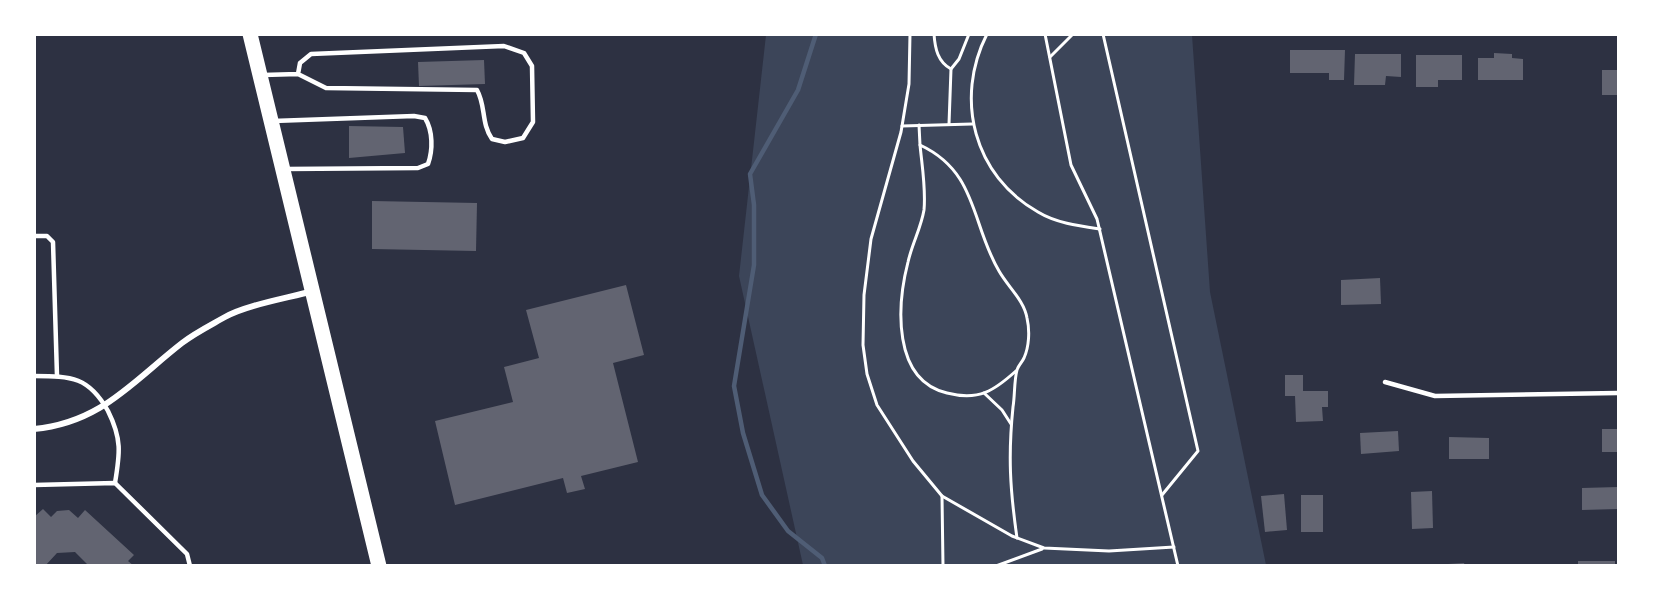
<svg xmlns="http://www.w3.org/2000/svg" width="1653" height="600" font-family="'Fira Sans',sans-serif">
<rect width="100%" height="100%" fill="#2d3142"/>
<path fill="#3c4559" d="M766,35H1192L1210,292L1266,565H803L739,276Z"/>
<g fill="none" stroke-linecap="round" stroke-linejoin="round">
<path stroke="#4f5d75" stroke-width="4.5" d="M816,34L798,90L750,174L754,205V265L734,386L743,433L762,495L788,531L822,558L825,566"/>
</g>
<g fill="#626471">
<path d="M1290,50H1345L1344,80H1329V73H1290Z"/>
<path d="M1494,53L1512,54V58L1523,59V80H1478V58H1494Z"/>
<path d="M1355,54H1401V77L1386,76L1385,85H1354Z"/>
<path d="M1416,55H1462V80H1438V87H1416Z"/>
<path d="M484,60L485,84L419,86L418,62Z"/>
<rect x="1602" y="70" width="16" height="25"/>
<path d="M349,126L403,127L405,153L349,158Z"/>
<path d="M372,201L477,203L476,251L372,249Z"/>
<path d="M1380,278L1381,304L1341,305V280Z"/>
<path d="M626,285L644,355L613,363L638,462L581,476L585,489L567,493L563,478L455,505L435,421L513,402L504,367L539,358L526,310Z"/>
<path d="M1285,375H1303V391H1328V407H1322L1323,421L1296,422L1295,396H1285Z"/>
<rect x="1602" y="429" width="16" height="23"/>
<path d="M1398,431L1399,451L1361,454L1360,433Z"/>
<path d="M1449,437L1489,438V459H1449Z"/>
<path d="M1618,487V509L1582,510V488Z"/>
<path d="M1432,491L1433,528L1412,529L1411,492Z"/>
<path d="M1284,494L1287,530L1265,532L1261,496Z"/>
<rect x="1301" y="495" width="22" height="37"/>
<path d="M43,509L51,517L57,511L69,510L78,518L85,510L134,555L128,561L134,566H89L75,552L57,553L45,566H34V517Z"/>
<rect x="1578" y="561" width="37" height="5"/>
<path d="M1464,563L1465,566H1448V564Z"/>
</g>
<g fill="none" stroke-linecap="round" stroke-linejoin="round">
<g stroke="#fff" stroke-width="3">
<path d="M910,34L909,84L901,132L871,239L864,295L863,345L867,374L877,405L913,461L942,496L1012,536L1044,548L1109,551L1174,547"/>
<path d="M934,34C935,49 938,62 951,69"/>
<path d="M987,34C954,99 974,176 1038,212C1056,223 1079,226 1100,229"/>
<path d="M1045,34L1071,165L1097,219L1178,566"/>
<path d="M1103,34L1198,451L1162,495"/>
<path d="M1050,57L1073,34"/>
<path d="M949,124L951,69L959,59L969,34"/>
<path d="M919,125L920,145"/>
<path d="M902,126L972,124"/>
<path d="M1017,370C994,391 979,401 947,393C892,380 897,305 908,262C912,244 921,228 924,210C926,188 922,166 920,145C978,172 971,224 999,271C1008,287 1024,300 1027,318C1030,331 1029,347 1024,358C1022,362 1018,366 1017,370C1014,381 1015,395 1013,407C1008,456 1010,489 1017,538"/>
<path d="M984,393L1002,410L1011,424"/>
<path d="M942,496L943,566"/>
<path d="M996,566L1042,549"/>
</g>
<g stroke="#fff" stroke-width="4.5">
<path d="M263,75L298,74L326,88L477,90C486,106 481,123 492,139L505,142L523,138L533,122L532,66L524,53L504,46L311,54L300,63L298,74"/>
<path d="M273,121L414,116L425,118C433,131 433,150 428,164L418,168L286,169"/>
<path d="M34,236H47L53,242L57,376"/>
<path d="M34,376C72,376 89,377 108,411C122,439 120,453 115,483"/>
<path d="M1385,382L1435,396L1618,393"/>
<path d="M34,485L115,483L187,554L190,566"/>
</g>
<path stroke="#fff" stroke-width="6" d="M34,429C101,423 133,381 182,343C195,333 211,325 225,317C246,305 288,298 313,291"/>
<path stroke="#fff" stroke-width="15" d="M250,34L379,566"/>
</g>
<rect width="1653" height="600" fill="none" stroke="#ffffff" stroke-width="72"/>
</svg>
